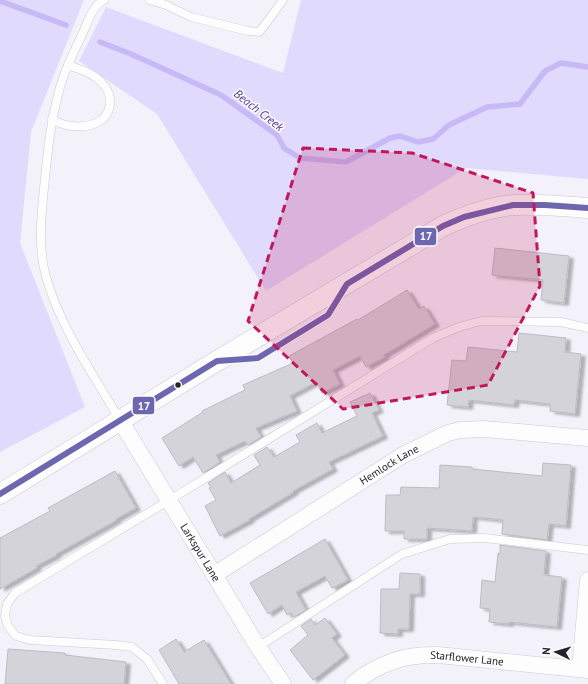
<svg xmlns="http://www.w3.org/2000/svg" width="588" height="684" font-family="'PT Sans',sans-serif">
<defs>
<filter id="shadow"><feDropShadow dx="4.5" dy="2.5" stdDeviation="1" flood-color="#0004"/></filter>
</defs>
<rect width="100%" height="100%" fill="#f3f2fa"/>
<g fill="#e0dafd">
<path d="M0,0H84L31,132L20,243L85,407L0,452Z"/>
<path d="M301,0H588V179L466,168L266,291L157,114L79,61L106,7L283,73Z"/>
</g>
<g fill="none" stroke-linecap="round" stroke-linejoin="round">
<g stroke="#c6b9f5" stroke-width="5.5">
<path d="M0,1L66,25"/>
<path d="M100,42L131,54L221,95L277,135L284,148L300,158L346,162L390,138L400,136L418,142L433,139L449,125L487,107L520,104L545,71L561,63L588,67"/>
</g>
</g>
<g fill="#d4d3d9" stroke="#bdbcc2" filter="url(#shadow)">
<path d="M495,248L569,256L564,303L541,300L543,280L492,275Z"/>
<path d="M407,290L419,309L424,306L435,324L384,355L385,357L366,367L360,356L333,370L340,384L322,393L316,382L290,396L297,411L256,428L261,437L248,445L245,441L216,455L220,462L203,473L193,457L179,466L162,438L203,412L202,411L245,390L243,385L293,363L289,356L357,319L358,320Z"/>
<path d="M519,333L566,338L565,352L581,354L575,414L550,411V404L515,400L514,405L469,400L468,407L447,405L452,360L466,361L468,347L517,352Z"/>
<path d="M370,393L379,410L372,413L383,436L329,462L333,469L293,491L294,492L249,519L250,520L220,536L205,506L216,500L209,488L211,487L208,483L225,472L231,483L260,465L254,455L267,447L274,457L300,442L296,435L317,423L322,433L357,416L350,402Z"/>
<path d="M543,463L571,465L566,526L549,524L547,540L502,534L503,520L473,517L472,531L427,528V539H404V531H385L386,495H400L401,487L439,488L440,465L472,467V469L542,476Z"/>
<path d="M115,471L136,508L116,519L117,520L56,554L57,555L36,566L37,568L0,589V538L50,511L48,508Z"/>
<path d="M325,539L348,580L332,588L325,576L296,592L306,610L294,617L291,613L287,615L282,605L268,614L250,583Z"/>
<path d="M500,545L546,551L544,575L562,577L557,627L509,622V624L489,622L490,609L480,608L482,580L495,582L498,553L500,554Z"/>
<path d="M400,573L420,574V594H410L409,629H398V634L380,633L381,589H399Z"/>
<path d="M325,618L337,634L332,638L345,655L313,680L290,650L308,635L301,626L311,619L315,625Z"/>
<path d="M176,639L184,652L204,640L231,684H179L159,650Z"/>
<path d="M8,649L65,653V655L126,662L124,684H5Z"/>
</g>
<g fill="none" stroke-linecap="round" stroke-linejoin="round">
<defs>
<g id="service">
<path d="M104,0C92,6 87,24 82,35C73,53 64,72 59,91C51,120 48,149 45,178C42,210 37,245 46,277C61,329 93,374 120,420"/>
<path d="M150,0L166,5L191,17L248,31L259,32L264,26L283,0"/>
<path d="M52,119C56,121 61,124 66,125C84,129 108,125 110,104C111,97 108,89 103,84C94,73 81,70 68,65"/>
<path d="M230,360L258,358L328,315L341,294"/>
<path d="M258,647L402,554L450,539L484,538L588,550"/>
<path d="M163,684L147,659L132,647L116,645L30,640L16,636L8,626L5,616L7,604L15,593L168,501L433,338L459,327L481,321L561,322L588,328"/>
</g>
<g id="minor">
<path id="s1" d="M120,420L258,647L283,684"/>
<path id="s2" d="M214,575L403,455L448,433L460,430L484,429L588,438"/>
<path d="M580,669L588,580"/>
<path id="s3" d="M353,684C369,670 394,658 416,656C423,655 431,655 438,655L588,670"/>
</g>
<path id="tertiary" d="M0,494L217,361L443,226C465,216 489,207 514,205C538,204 563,206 588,208"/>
</defs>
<use href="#service" stroke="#cbcad0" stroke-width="9"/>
<use href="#minor" stroke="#cbcad0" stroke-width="17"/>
<use href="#tertiary" stroke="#cbcad0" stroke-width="21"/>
<use href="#service" stroke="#fdfdfe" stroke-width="8"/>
<use href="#minor" stroke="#fdfdfe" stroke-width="16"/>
<use href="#tertiary" stroke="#fdfdfe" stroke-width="20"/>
<defs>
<path id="bus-1" d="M0,494L217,361L258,358L328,315L347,284L443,226L464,217L513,205H545L588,208"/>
</defs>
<use href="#bus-1" stroke="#fefefe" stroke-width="9"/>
<use href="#bus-1" stroke="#6c67af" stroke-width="6"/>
</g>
<path fill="#c2185b" fill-opacity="0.2" stroke="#c2185b" stroke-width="3" stroke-dasharray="8 5" stroke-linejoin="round" d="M303,148L412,153L533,193L540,286L488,385L343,409L248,321Z"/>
<circle fill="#24232a" stroke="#fefefe" stroke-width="1.5" cx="178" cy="385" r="3.5"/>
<g text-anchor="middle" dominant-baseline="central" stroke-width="3" stroke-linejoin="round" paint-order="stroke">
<g font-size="11" fill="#24232a" stroke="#fefefe">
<text stroke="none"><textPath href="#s2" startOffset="207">Hemlock Lane</textPath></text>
<text stroke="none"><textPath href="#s1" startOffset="155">Larkspur Lane</textPath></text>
<text stroke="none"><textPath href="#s3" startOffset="121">Starflower Lane</textPath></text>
</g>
<g font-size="12" font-style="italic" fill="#533695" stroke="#fefefe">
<text transform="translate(259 110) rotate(38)">Beach Creek</text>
</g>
</g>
<g stroke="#fefefe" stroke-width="1.5">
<rect x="414" y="227" width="23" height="19" rx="4" fill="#6c67af"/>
<rect x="132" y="396" width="23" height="19" rx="4" fill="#6c67af"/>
</g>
<g font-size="11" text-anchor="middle" font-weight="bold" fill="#fff">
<text x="426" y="240">17</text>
<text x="144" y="410">17</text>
</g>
<g transform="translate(556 652) rotate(275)" stroke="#fefefe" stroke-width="3" paint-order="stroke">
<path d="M0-3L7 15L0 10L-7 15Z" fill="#24232a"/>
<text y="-6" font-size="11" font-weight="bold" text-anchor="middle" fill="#24232a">N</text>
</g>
</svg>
